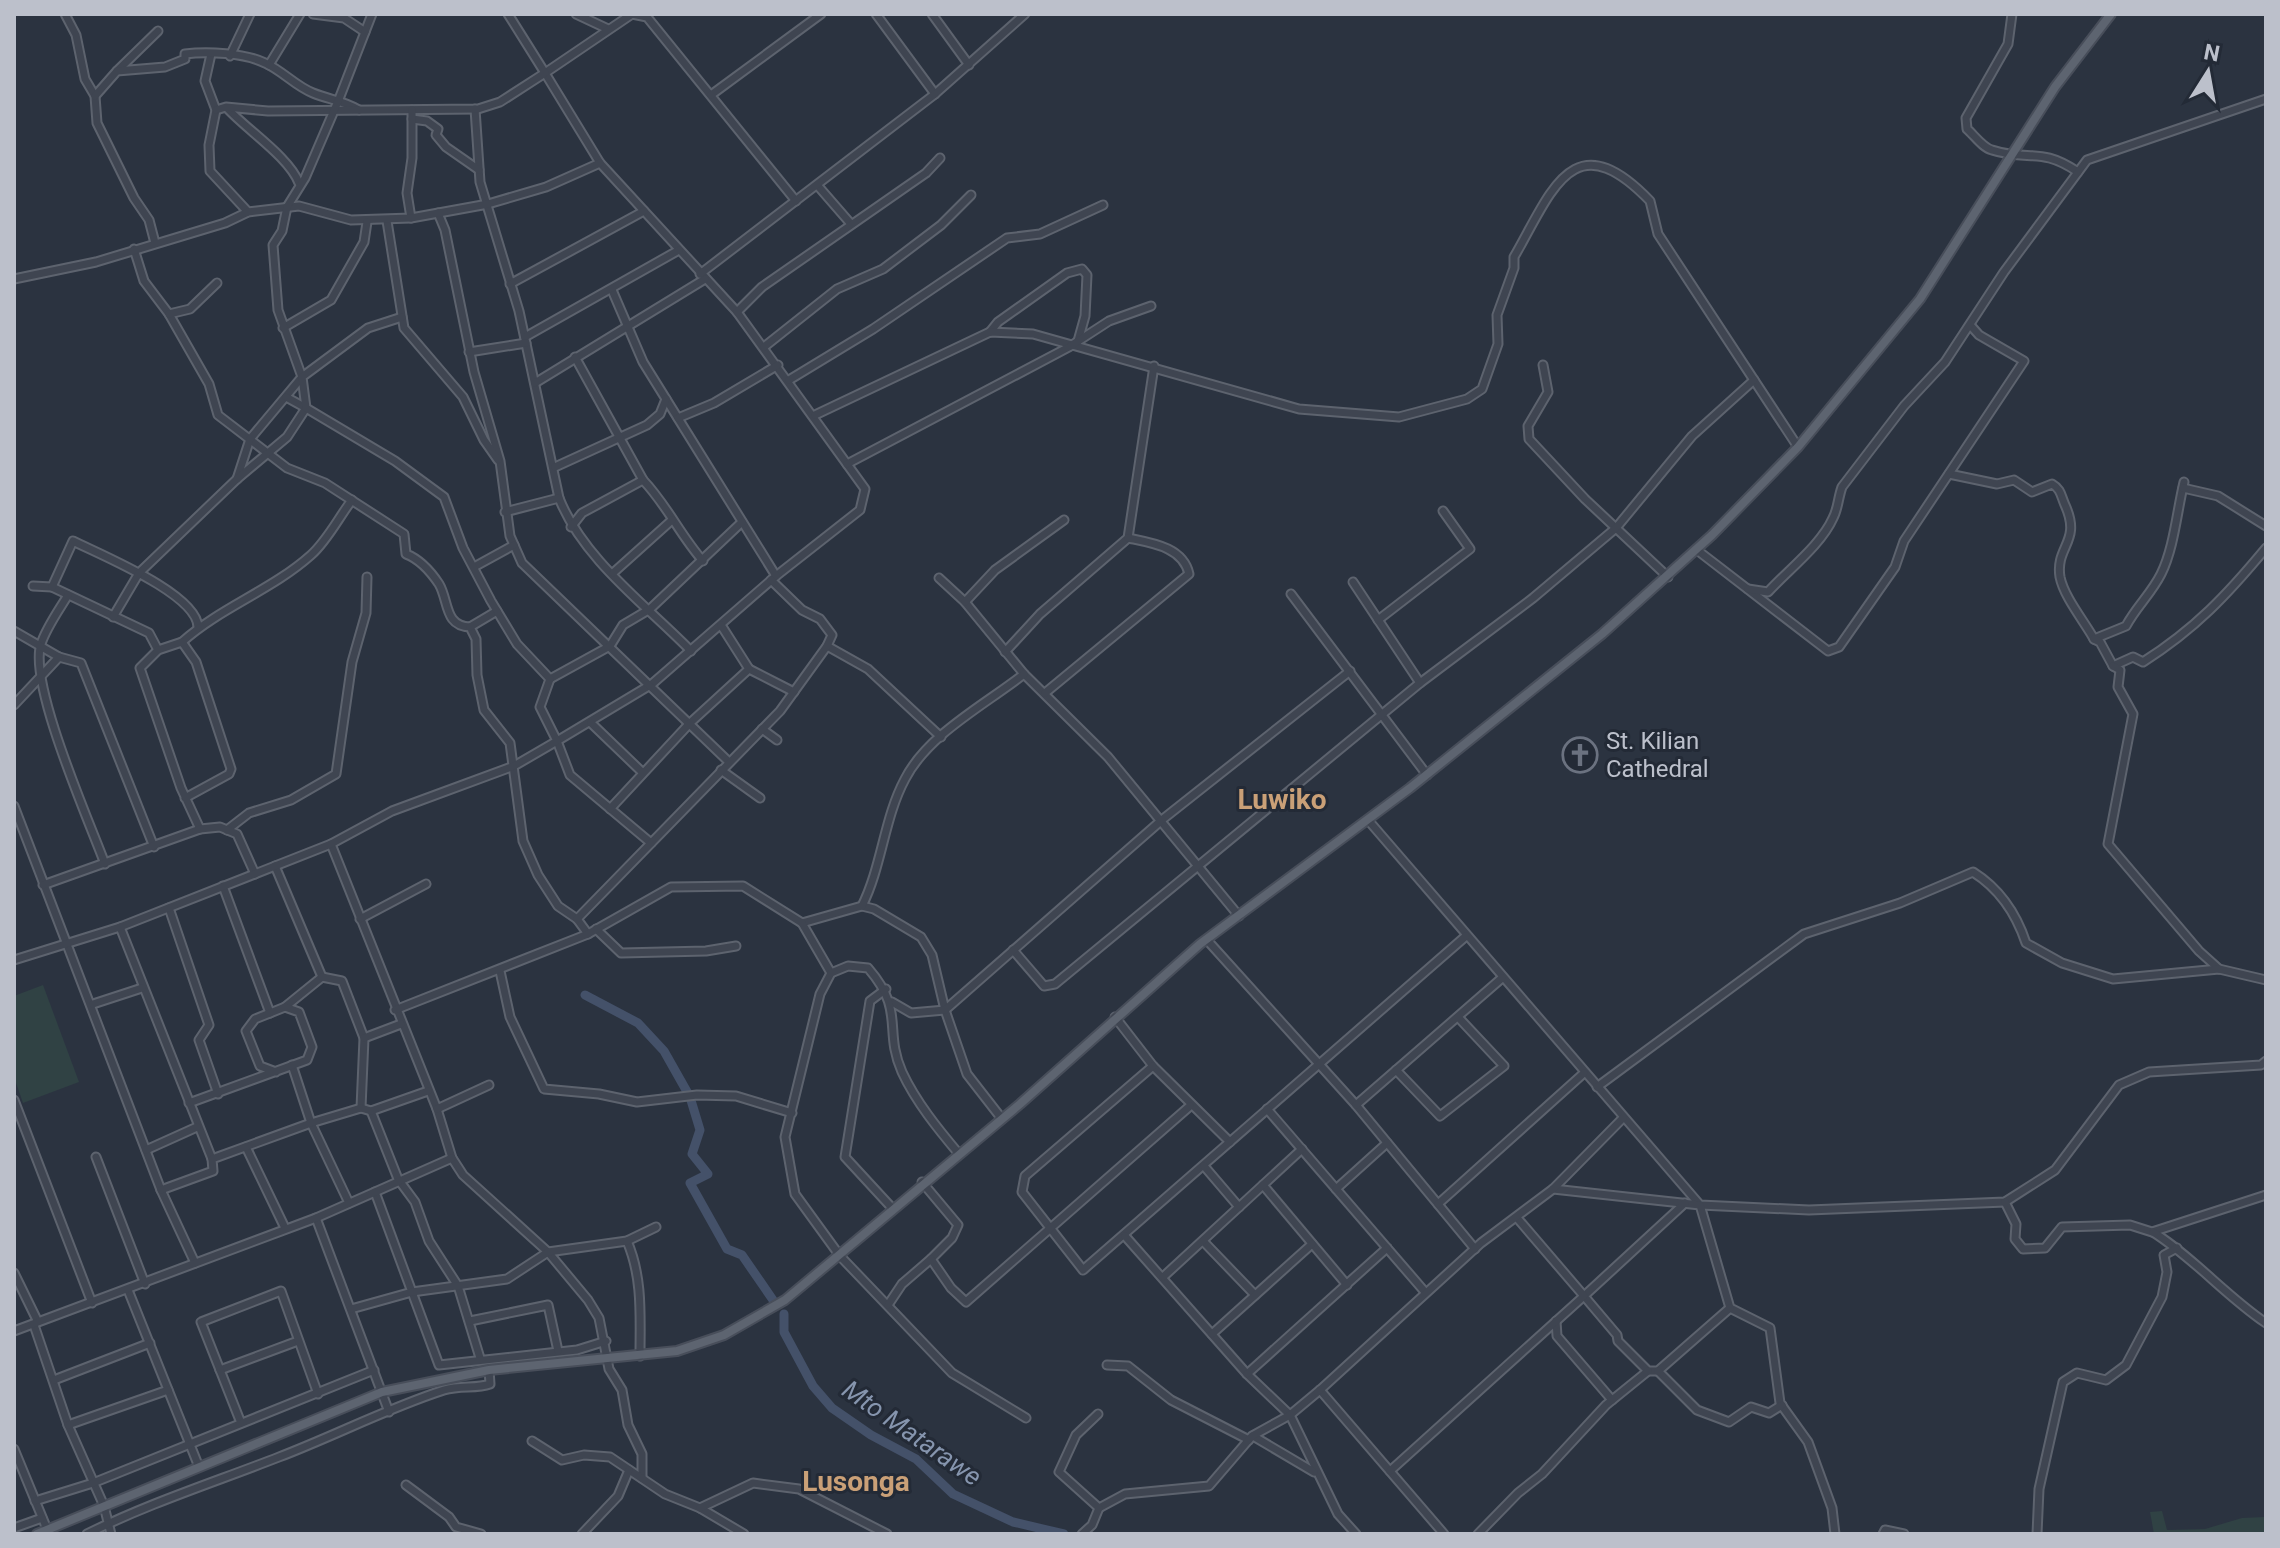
<svg xmlns="http://www.w3.org/2000/svg" width="2280" height="1548" font-family="Roboto,sans-serif">
<rect width="100%" height="100%" fill="#2b3340"/>
<g fill="#304244">
<path d="M43,985L79,1082L23,1103L14,1077V996Z"/>
<path d="M2162,1511L2167,1530L2205,1529L2242,1518L2264,1517L2266,1534H2154L2150,1512Z"/>
</g>
<g fill="none" stroke-linecap="round" stroke-linejoin="round">
<g stroke="#445169" stroke-width="9">
<path d="M585,995L638,1023L664,1051L690,1097L700,1130L692,1154L708,1174L690,1183L727,1249L742,1255L773,1300"/>
<path d="M784,1314V1332L813,1386L832,1408L871,1435L916,1459L953,1494L1013,1522L1064,1534"/>
</g>
<defs>
<g id="minor">
<path d="M65,14L76,35L85,79L95,96L97,123L134,198L149,220L155,243"/>
<path d="M313,14L344,18L365,32"/>
<path d="M576,14L608,29"/>
<path d="M632,14L545,73L600,163L737,312L865,489L860,510L776,576L652,684L557,741L570,775L651,843"/>
<path d="M632,14L647,17L796,201"/>
<path d="M876,14L935,94"/>
<path d="M932,14L969,65"/>
<path d="M2012,14L2008,44L1966,118L1967,129C1974,135 1983,148 1992,150C2029,162 2040,146 2078,172"/>
<path d="M211,54L205,81L216,110L209,145L210,171L248,212"/>
<path d="M230,56L250,14"/>
<path d="M269,65L300,14"/>
<path d="M117,71L158,31"/>
<path d="M711,95L821,14"/>
<path d="M95,96L117,71L165,67L185,59V54C207,51 245,53 265,63C283,71 295,86 313,93C330,100 342,100 359,110"/>
<path d="M227,108C247,130 289,157 299,183"/>
<path d="M475,109L480,182L519,311L559,498C583,559 646,605 691,651"/>
<path d="M216,110L226,107L268,111L478,109L500,102L545,73L508,14"/>
<path d="M412,119L427,121L438,129L436,135L446,147L479,170"/>
<path d="M818,186L851,224"/>
<path d="M438,213L445,230L474,372L500,461L510,536L522,563L729,762"/>
<path d="M411,218L407,193L412,158V110"/>
<path d="M387,221L404,328L463,397L484,440L498,460"/>
<path d="M134,249L144,281L169,314L209,384L218,415L287,468L325,483L404,534L406,554C419,559 431,572 439,584C449,601 444,626 470,627L476,639L477,675L484,710L510,743L523,841L538,875L558,906L577,919L588,934"/>
<path d="M700,274L935,94L1025,14"/>
<path d="M14,279L96,262L225,223L248,212L299,206L351,220L411,218L488,204L546,187L600,163"/>
<path d="M510,284L644,211"/>
<path d="M612,290L643,362L776,576"/>
<path d="M737,312L762,287L926,173L940,158"/>
<path d="M169,314L190,309L217,283"/>
<path d="M283,328L331,300L364,242L367,222"/>
<path d="M990,332L998,322L1067,273L1082,269L1087,275L1085,316L1078,341"/>
<path d="M525,337L679,250"/>
<path d="M764,347L837,289L883,269L941,225L971,195"/>
<path d="M469,352L526,343"/>
<path d="M1543,365L1548,392L1528,426L1529,439L1585,499L1668,577"/>
<path d="M789,380L873,329L1007,238L1040,234L1103,205"/>
<path d="M535,383L705,279"/>
<path d="M815,415L990,332L1033,334L1299,409L1399,417L1467,399L1482,389L1498,344L1497,315L1514,268V257C1552,191 1573,121 1650,201L1658,234L1798,447"/>
<path d="M678,418L714,403L778,365"/>
<path d="M847,464L1069,347L1109,321L1151,306"/>
<path d="M555,467L647,425L660,414L666,399"/>
<path d="M1949,474L1997,484L2014,480L2032,492L2052,484C2061,489 2061,496 2065,505C2082,542 2055,546 2060,577C2064,597 2084,621 2094,639L2126,626C2136,607 2151,594 2161,574C2174,548 2177,511 2184,482"/>
<path d="M237,479L250,439L302,377L278,310L273,245L282,231L287,207L305,178L339,99L372,14"/>
<path d="M643,480C667,505 680,535 703,561"/>
<path d="M2183,488L2218,496L2266,526"/>
<path d="M505,512L559,498"/>
<path d="M571,527L582,513L643,480L575,357"/>
<path d="M1697,550L1828,651L1839,647L1895,567L1904,541L2024,361L1979,335L1971,326"/>
<path d="M474,567L514,545"/>
<path d="M613,573L672,520"/>
<path d="M939,578L965,602L1024,674L1108,757L1239,916"/>
<path d="M1353,582L1420,683"/>
<path d="M33,586L52,587L149,633L158,650"/>
<path d="M52,587L73,541C101,555 197,594 198,627"/>
<path d="M1748,589L1768,592C1788,570 1821,545 1833,518C1838,509 1838,498 1842,487L1904,406L1945,362L2004,272L2087,160L2266,99"/>
<path d="M1291,594L1427,775"/>
<path d="M68,595C59,610 46,628 41,644C28,683 89,821 105,864"/>
<path d="M965,602L995,570L1064,520"/>
<path d="M113,617L139,573L237,479L287,437L306,408L286,397"/>
<path d="M1378,620L1470,549L1443,511"/>
<path d="M470,627L497,611"/>
<path d="M14,631L59,657L81,663L154,847"/>
<path d="M2094,639L2100,642L2113,666L2133,657L2143,662C2195,629 2227,595 2266,548"/>
<path d="M182,642C221,607 272,590 311,555C327,541 339,517 352,500"/>
<path d="M827,646L868,669L941,737"/>
<path d="M1005,652L1040,614L1128,538L1154,366"/>
<path d="M2113,666L2120,670L2118,687L2133,714L2108,844L2199,951L2219,969"/>
<path d="M749,669L794,692"/>
<path d="M550,679L610,646L623,625L650,609L742,522"/>
<path d="M1045,693L1189,574C1183,547 1152,543 1128,538"/>
<path d="M14,705L59,657"/>
<path d="M591,723L642,772"/>
<path d="M762,729L777,740"/>
<path d="M721,770L760,798"/>
<path d="M185,798L229,774L231,769L196,662L182,642L158,650L140,668L181,788L200,829"/>
<path d="M14,806L161,1190L195,1263"/>
<path d="M610,809L690,723L749,669L721,625"/>
<path d="M1368,820L1700,1205L1809,1210L2005,1202L2055,1170L2119,1085L2149,1072L2261,1065L2266,1061"/>
<path d="M227,830L249,813L291,800L336,774L352,662L366,613L367,577"/>
<path d="M331,844L437,1109L452,1158L463,1175L548,1252L588,1300L599,1318L609,1369L622,1390L628,1425L642,1454V1478"/>
<path d="M275,866L322,977L285,1007"/>
<path d="M43,885L200,829L220,827L237,834L255,874"/>
<path d="M223,886L270,1013"/>
<path d="M862,906L874,909L921,937L932,955L945,1010L967,1074L1002,1119"/>
<path d="M169,908L209,1025L199,1040L218,1094"/>
<path d="M360,919L426,884"/>
<path d="M577,919L780,711L827,646L832,635L820,619L802,610L771,580"/>
<path d="M802,923L862,906C882,866 884,818 905,779C928,734 986,704 1024,674"/>
<path d="M120,927L212,1159"/>
<path d="M596,929L621,953L706,951L736,946"/>
<path d="M1207,940L1356,1105L1475,1249"/>
<path d="M1013,950L1044,986L1055,984L1420,683L1533,598L1616,528L1692,436L1754,380"/>
<path d="M14,960L120,927L331,844L392,811L514,766L557,741L540,707L550,679L517,644L491,601L463,548L444,497L395,461L306,408L302,377L368,328L402,317"/>
<path d="M500,971L510,1017L544,1089L599,1094L637,1102L697,1095L736,1096L792,1113"/>
<path d="M322,977L342,981L364,1038L361,1108"/>
<path d="M886,989L870,1001L845,1157L892,1208"/>
<path d="M892,1002L911,1013L945,1010L1163,819L1350,671"/>
<path d="M93,1004L142,988"/>
<path d="M395,1010L588,934L671,887L743,886L802,923L831,973"/>
<path d="M1115,1017L1153,1066L1230,1142"/>
<path d="M364,1038L401,1024"/>
<path d="M292,1065L311,1123L349,1203"/>
<path d="M1153,1066L1025,1176L1022,1192L1083,1270L1466,936"/>
<path d="M1396,1070L1440,1116L1504,1066L1458,1017"/>
<path d="M1597,1087L1804,934L1900,903L1973,872C2000,889 2016,913 2026,943L2062,963L2113,979L2219,969L2266,980"/>
<path d="M14,1100L92,1303"/>
<path d="M189,1103L307,1060L312,1047L299,1012L285,1007L255,1019L246,1031L260,1066L276,1072"/>
<path d="M1356,1105L1502,978"/>
<path d="M437,1109L489,1085"/>
<path d="M1267,1109L1425,1292"/>
<path d="M371,1111L398,1179L415,1202L429,1241L458,1286L480,1358"/>
<path d="M246,1147L285,1228"/>
<path d="M146,1150L197,1127"/>
<path d="M959,1154C938,1129 916,1102 902,1072C883,1029 906,1012 868,968L848,966L831,973L820,994L785,1137L795,1194L840,1256L952,1373L1026,1418"/>
<path d="M96,1157L145,1284"/>
<path d="M1204,1166L1239,1207"/>
<path d="M922,1182L958,1225L952,1238L931,1259"/>
<path d="M1263,1185L1347,1285"/>
<path d="M1336,1189L1387,1143"/>
<path d="M1553,1189L1700,1205L1730,1308L1770,1328L1780,1403L1808,1442L1832,1508L1835,1534"/>
<path d="M161,1190L213,1171L212,1159L311,1123L361,1108L371,1111L428,1091"/>
<path d="M375,1192L439,1365L577,1350L606,1341"/>
<path d="M2005,1202L2016,1224L2015,1239L2023,1249L2045,1248L2062,1227L2130,1225L2152,1232L2266,1195"/>
<path d="M1685,1203L1584,1296L1617,1335L1618,1341L1648,1371H1658L1730,1308"/>
<path d="M1438,1204L1584,1073"/>
<path d="M316,1218L389,1412"/>
<path d="M2153,1232C2194,1258 2226,1296 2266,1323"/>
<path d="M1125,1236L1247,1374L1290,1415L1338,1514L1356,1534"/>
<path d="M627,1241C643,1278 640,1317 640,1356"/>
<path d="M1203,1241L1255,1295"/>
<path d="M14,1273L37,1320"/>
<path d="M1163,1277L1302,1149"/>
<path d="M128,1290L199,1467"/>
<path d="M888,1305L902,1284L931,1259L951,1288L966,1302L1190,1106"/>
<path d="M351,1309L412,1292L507,1279L548,1252L627,1241L656,1227"/>
<path d="M470,1321L548,1305L558,1351"/>
<path d="M1556,1321L1557,1336L1612,1400"/>
<path d="M34,1325L68,1425L104,1506L111,1534"/>
<path d="M14,1331L316,1218L452,1158"/>
<path d="M1212,1334L1312,1244"/>
<path d="M1107,1365L1128,1366L1171,1400L1249,1440"/>
<path d="M220,1370L298,1341"/>
<path d="M1658,1371L1697,1410L1729,1422L1751,1407L1769,1413L1782,1405"/>
<path d="M1247,1374L1387,1248"/>
<path d="M54,1380L150,1343"/>
<path d="M1320,1390L1444,1534"/>
<path d="M241,1423L201,1322L281,1291L318,1394"/>
<path d="M68,1425L168,1390"/>
<path d="M1253,1436L1314,1472"/>
<path d="M532,1441L562,1460L584,1455L610,1457L665,1494L700,1508L744,1534"/>
<path d="M14,1449L49,1534"/>
<path d="M1390,1471L1584,1296L1518,1219"/>
<path d="M406,1485L449,1517L456,1527L481,1534"/>
<path d="M35,1501L93,1483L374,1370"/>
<path d="M700,1508L753,1483L799,1489L887,1534"/>
<path d="M1099,1508L1125,1494L1209,1486L1252,1436L1290,1415L1320,1390L1481,1243L1553,1189L1623,1118"/>
<path d="M14,1528L42,1518"/>
<path d="M87,1534C149,1503 215,1482 279,1457C334,1436 388,1408 444,1390C461,1385 476,1389 490,1384L489,1370"/>
<path d="M582,1534L618,1496L629,1470"/>
<path d="M1082,1534L1092,1525L1099,1508L1059,1472L1076,1435L1098,1414"/>
<path d="M1478,1534L1518,1493L1542,1474L1606,1405L1648,1371"/>
<path d="M1883,1534L1885,1530L1904,1534"/>
<path d="M2037,1534L2039,1489L2063,1382L2077,1373L2106,1380L2126,1365L2162,1297L2167,1272L2164,1255L2177,1248"/>
</g>
<path id="major" d="M37,1534L382,1392L489,1370L677,1351L724,1335L785,1300L1020,1104L1200,944L1410,788L1602,634L1712,535L1798,447L1920,299L2055,87L2111,14"/>
</defs>
<use href="#minor" stroke="#5d636e" stroke-width="11"/>
<use href="#major" stroke="#484e5a" stroke-width="12"/>
<use href="#minor" stroke="#3f4551" stroke-width="7"/>
<use href="#major" stroke="#5d6470" stroke-width="8"/>
</g>
<defs>
<symbol id="church-ring" viewBox="-11 -11 22 22"><circle r="9.5" fill="#232a36" stroke="#6b7280" stroke-width="1.5"/><path d="M-1.2-6h2.4v3.5h3.3v2.4h-3.3V6h-2.4V-.1h-3.3v-2.4h3.3Z" fill="#6b7280"/></symbol>
</defs>
<g fill-rule="evenodd">
<use href="#church-ring" x="1560" y="735" width="40" height="40"/>
</g>
<g text-anchor="middle" dominant-baseline="central" stroke-width="6" stroke-linejoin="round" paint-order="stroke">
<g font-size="24" fill="#bcc0cb" stroke="#232a36" text-anchor="start">
<text x="1606" y="741">St. Kilian<tspan x="1606" dy="28">Cathedral</tspan></text>
</g>
<g font-size="26" font-style="italic" fill="#8695ae" stroke="#232a36">
<text transform="translate(912 1433) rotate(35)">Mto Matarawe</text>
</g>
<g font-size="28" font-weight="bold" fill="#caa077" stroke="#232a36">
<text x="1282" y="799">Luwiko</text>
<text x="856" y="1481">Lusonga</text>
</g>
</g>
<rect width="2280" height="1548" fill="none" stroke="#bcc0cb" stroke-width="32"/>
<g transform="translate(2208 72) rotate(11)" stroke="#232a36" stroke-width="6" paint-order="stroke">
<path d="M0-6L14 30L0 20L-14 30Z" fill="#bcc0cb"/>
<text y="-12" font-size="22" font-weight="bold" text-anchor="middle" fill="#bcc0cb">N</text>
</g>
</svg>
